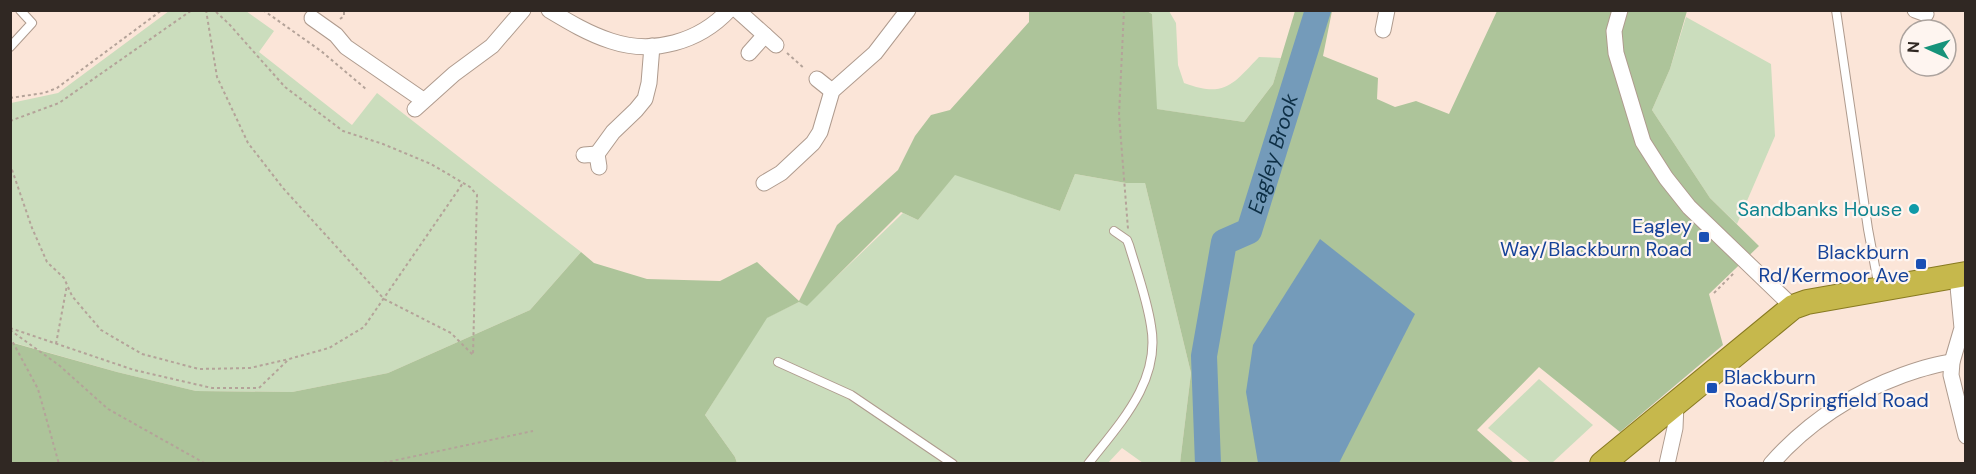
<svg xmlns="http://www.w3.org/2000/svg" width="1976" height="474" font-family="'DM Sans',sans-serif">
<rect width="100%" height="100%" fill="#fbe5d8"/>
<g fill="#cbddbd">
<path d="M169,11H246L274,31L259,52L352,125L377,93L581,252L530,310L388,373L292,392L196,391L117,372L11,342V103L58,93Z"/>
<path d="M1147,11H1169L1176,23L1178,65L1184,83C1225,98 1232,85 1259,57L1281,58L1273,84L1244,122L1156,109L1152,14Z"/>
<path d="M1686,17L1771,64L1775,136L1737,224L1710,198L1652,110L1670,69Z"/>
<path d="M955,174L1060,211L1075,174L1126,183H1145L1191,373L1180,463H1143L1122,448L1107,464L737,463L735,457L705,415L766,318L799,302L807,305L903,213L918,220Z"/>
<path d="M1539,379L1593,425L1552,463H1531L1488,428Z"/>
</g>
<path fill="#adc49a" d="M1029,11H1147L1152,14L1157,109L1244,122L1273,84L1295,11H1332L1323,56L1378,78L1377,99L1395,107L1416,101L1449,114L1497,11H1687L1670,69L1652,110L1710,198L1759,246L1709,294L1723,345L1620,432L1539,367L1477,430L1514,463H1180L1191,373L1145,183H1126L1075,174L1060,211L955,175L918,220L901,212L807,306L799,302L767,318L705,415L735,457L737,463H11L10,342L117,372L196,391L292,392L388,373L530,310L581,252L594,263L647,279L720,281L757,262L799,301L837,225L898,170L915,136L931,115L950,110L1029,22Z"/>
<path fill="#749bba" d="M1320,239L1415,314L1339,463H1258L1246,392L1253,345Z"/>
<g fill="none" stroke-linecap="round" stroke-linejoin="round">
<path stroke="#749bba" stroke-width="26" id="s1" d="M1208,464L1204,356L1224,242L1249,231L1318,10"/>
<defs>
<g id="service">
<path d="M1836,10L1868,229L1879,288"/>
<path d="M10,47L32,23L20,10"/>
<path d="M778,362L851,395L953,464"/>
<path d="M1088,464C1120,423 1161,381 1151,326C1147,299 1137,272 1129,245L1127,240L1114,231"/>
</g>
<g id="minor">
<path d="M549,10C569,22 589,34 611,41C653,55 699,42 729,10"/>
<path d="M737,10L776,45"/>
<path d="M1620,10L1614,31L1616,53L1643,142L1666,178L1689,207L1793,307"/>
<path d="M1915,10L1926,14"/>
<path d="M312,18L336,35L346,47L423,100"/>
<path d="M1383,30L1387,10"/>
<path d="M749,53L765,35"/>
<path d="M817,79L832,91"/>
<path d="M415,109L454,74L492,46L523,10"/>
<path d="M597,154L613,132L636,110L645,99L649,83L652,46"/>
<path d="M584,155L597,154L599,167"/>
<path d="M764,183L781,173L813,143L820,132L832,91L875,53L908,10"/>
<path d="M1957,276L1962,328L1952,362L1951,375L1966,436"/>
<path d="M1667,464L1675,428L1676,404"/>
<path d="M1771,464C1808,422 1851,394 1903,375C1920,369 1935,364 1952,362"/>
</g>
<path id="trunk" d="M1602,464L1793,307L1807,302L1966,274"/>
</defs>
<use href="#service" stroke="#af9b8e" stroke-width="10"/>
<use href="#minor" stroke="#af9b8e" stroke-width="17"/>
<use href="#trunk" stroke="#887a21" stroke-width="26"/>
<g stroke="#b4a399" stroke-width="2" stroke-dasharray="3 3" stroke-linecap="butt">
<path d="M206,10L217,77L248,143L283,188L384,299L451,333L473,355L477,195L470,187L431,164L383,144L343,131L285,87L229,24L214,10"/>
<path d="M263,10L321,51L366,89"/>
<path d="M1124,10L1119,115L1128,229"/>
<path d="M340,19L344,16V10"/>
<path d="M787,53L805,69"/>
<path d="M10,98L44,93L57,88L162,10"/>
<path d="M10,121L59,103L192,10"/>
<path d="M10,164L32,228L47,262L64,278L72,296L101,330L142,354L199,369L250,368L289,359"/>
<path d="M1714,293L1735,272"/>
<path d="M10,328L134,370L212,388H259L289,359L329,348L364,327L463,183"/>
<path d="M10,330L60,366L108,409L206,464"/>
<path d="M10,337L38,389L59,464"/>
<path d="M56,344L67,285"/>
<path d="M378,464L533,431"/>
</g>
<use href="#service" stroke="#fff" stroke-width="8"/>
<use href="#minor" stroke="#fff" stroke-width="15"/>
<use href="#trunk" stroke="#c6b84c" stroke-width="24"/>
</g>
<circle fill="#0f9aa8" stroke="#fef5f0" stroke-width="2" cx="1914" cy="209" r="6"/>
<g fill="#1a4fb4" stroke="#fef5f0" stroke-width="2">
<rect x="1698" y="231" width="12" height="12" rx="3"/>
<rect x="1915" y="258" width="12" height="12" rx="3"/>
<rect x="1706" y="382" width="12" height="12" rx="3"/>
</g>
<g text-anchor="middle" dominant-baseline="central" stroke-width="4.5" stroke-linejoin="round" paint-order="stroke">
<g font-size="20" fill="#0d838f" stroke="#fef5f0" text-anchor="end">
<text x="1902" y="209">Sandbanks House</text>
</g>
<g font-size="20" fill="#164399" stroke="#fef5f0" text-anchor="end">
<text x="1692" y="226">Eagley<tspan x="1692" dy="23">Way/Blackburn Road</tspan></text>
<text x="1909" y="252">Blackburn<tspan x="1909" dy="23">Rd/Kermoor Ave</tspan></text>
<text x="1724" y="377" text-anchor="start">Blackburn<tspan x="1724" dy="23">Road/Springfield Road</tspan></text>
</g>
<g font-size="21" font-style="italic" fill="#0d2f45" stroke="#fef5f0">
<text stroke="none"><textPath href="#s1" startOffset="332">Eagley Brook</textPath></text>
</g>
</g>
<rect width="1976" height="474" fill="none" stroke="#302823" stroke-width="24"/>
<g transform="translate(1928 48) rotate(274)"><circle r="28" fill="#fef5f0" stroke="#aca39e" stroke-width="1.5"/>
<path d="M0-4.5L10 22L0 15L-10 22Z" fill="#16937a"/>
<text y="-9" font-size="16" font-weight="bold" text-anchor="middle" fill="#302823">N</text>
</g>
</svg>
